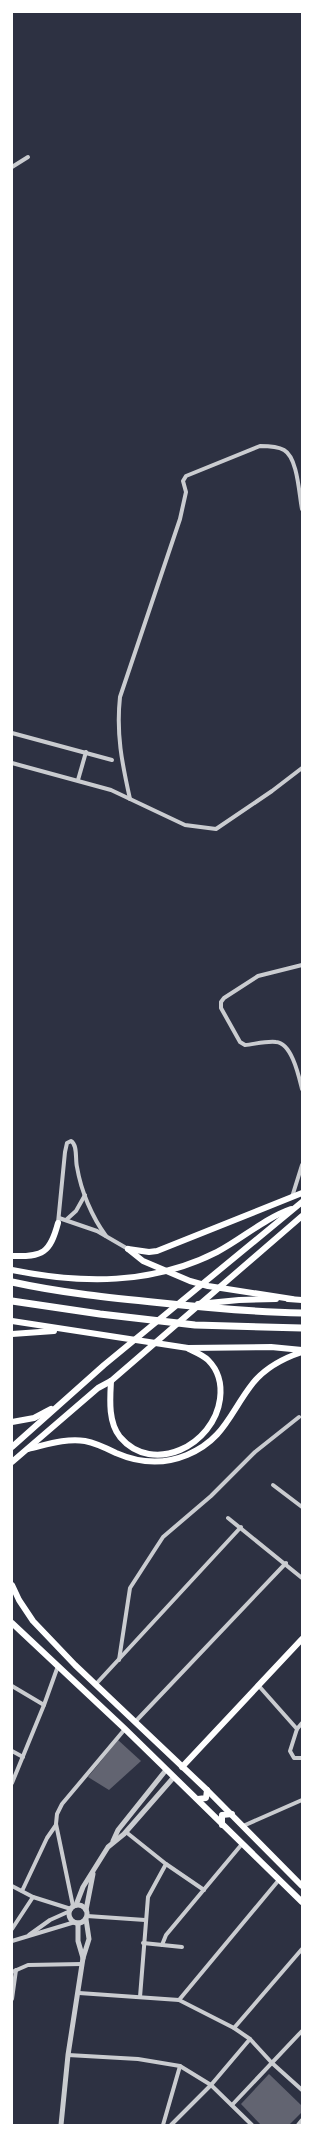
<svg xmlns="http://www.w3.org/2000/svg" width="314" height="2137" font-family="'Alegreya Sans',sans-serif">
<rect width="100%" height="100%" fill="#2d3142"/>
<g fill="#626471">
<path d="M118,1740L141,1761L109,1790L88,1777Z"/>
<path d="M269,2074L302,2106V2112L289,2125H261L241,2104Z"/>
</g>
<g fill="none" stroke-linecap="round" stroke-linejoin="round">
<g stroke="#caccd0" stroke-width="4">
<path d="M12,167L28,157"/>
<path d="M12,733L112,760"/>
<path d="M12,763L111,790L185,825L216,829L272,791L302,768"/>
<path d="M78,780L86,752"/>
<path d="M130,799C122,763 116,734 120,697L180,519L186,492L183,481L186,476L260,446C268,446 277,446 284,450C298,458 299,495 302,509"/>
<path d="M302,965L258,976L224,998L221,1002V1008L240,1042L245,1045C255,1044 266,1041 276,1042C292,1043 299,1077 302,1089"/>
<path d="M292,1197L302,1165"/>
<path d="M59,1218L97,1231L128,1249"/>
<path d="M66,1220L76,1211L85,1195"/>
<path d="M58,1223L65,1152L67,1143L71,1141C78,1145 75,1160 77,1167C81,1191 92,1217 106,1236"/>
<path d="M273,1485L302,1507"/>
<path d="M228,1518L302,1578"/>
<path d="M119,1660L130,1588L163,1537L211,1496L255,1452L299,1417"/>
<path d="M96,1684L241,1527"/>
<path d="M258,1685L297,1729L290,1751L294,1758H302"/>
<path d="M12,1686L44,1705"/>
<path d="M135,1722L286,1563"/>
<path d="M297,1729L302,1723"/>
<path d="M12,1751L23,1757"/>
<path d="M12,1783L44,1705L58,1666"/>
<path d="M243,1826L302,1800"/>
<path d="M126,1832L166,1864L204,1890"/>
<path d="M12,1886L33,1897L71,1909"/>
<path d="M22,1891L47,1838L56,1825"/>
<path d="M73,1906L56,1824L57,1814L62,1804L125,1729"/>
<path d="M87,1916L145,1920"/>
<path d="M12,1929L33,1897"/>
<path d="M29,1935L50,1920L70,1911"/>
<path d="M12,1941L75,1922"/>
<path d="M143,1943L182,1947"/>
<path d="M162,1945L166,1935L242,1844"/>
<path d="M12,1972L28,1965L82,1964"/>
<path d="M79,1993L179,2000L234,2028L250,2039L272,2063L302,2090"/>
<path d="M140,1997L148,1897L166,1864"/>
<path d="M12,1999L16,1970"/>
<path d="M179,2000L278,1881"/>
<path d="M234,2028L302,1949"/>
<path d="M68,2055L138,2059L180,2066L211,2085L252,2125"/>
<path d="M232,2105L302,2031"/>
<path d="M163,2125L180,2066"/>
<path d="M171,2125L211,2085L250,2039"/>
<path d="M298,2125L302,2120"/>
</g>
<g stroke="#caccd0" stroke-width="5">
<path d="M113,1841L118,1830L166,1770"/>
<path d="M76,1905L83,1887L108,1847L124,1834L173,1778"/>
<circle cx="78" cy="1914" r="9"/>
<path d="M86,1910L93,1874"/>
<path d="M78,1923V1941L83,1958"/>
<path d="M61,2125L68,2055L83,1958L89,1939L86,1919"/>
</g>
<g stroke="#fff" stroke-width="6">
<path d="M12,1585L19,1600L33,1621L75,1665L207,1790L302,1886"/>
<path d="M12,1623L125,1729L302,1902"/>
<path d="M182,1767L302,1639"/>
<path d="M198,1799L206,1798L207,1790"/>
<path d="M222,1825V1815L232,1814"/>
</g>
<g stroke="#fff" stroke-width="6">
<path d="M128,1249L149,1252L157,1251L302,1193"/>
<path d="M128,1249L143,1261L190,1281L208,1286L292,1299"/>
<path d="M12,1256C43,1257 50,1253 58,1223"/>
<path d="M12,1270C82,1284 152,1285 217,1252C242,1239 265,1218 291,1209"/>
<path d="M288,1299L302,1300"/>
<path d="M198,1304L239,1300L276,1299"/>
<path d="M12,1321L188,1348L271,1347L302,1350"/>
<path d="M12,1334L54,1331"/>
<path d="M111,1381C110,1399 108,1422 120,1437C153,1476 214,1445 220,1399C222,1384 218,1370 208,1360C203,1355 195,1352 189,1349"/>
<path d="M12,1422L34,1418L51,1409"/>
<path d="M12,1447L104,1365L302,1202"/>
<path d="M28,1449C46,1445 65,1438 85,1441C96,1443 106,1448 116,1453C139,1463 163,1465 187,1455C225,1439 230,1412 253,1383C266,1367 284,1358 302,1352"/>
<path d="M12,1462L98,1388L111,1381L302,1216"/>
</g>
<g stroke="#fff" stroke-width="7">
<path d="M12,1282C62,1293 112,1298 162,1303C209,1308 255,1312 302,1313"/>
<path d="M12,1301L100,1314L195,1325L302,1328"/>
</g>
</g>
<rect width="314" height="2137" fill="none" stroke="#ffffff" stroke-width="26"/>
</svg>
